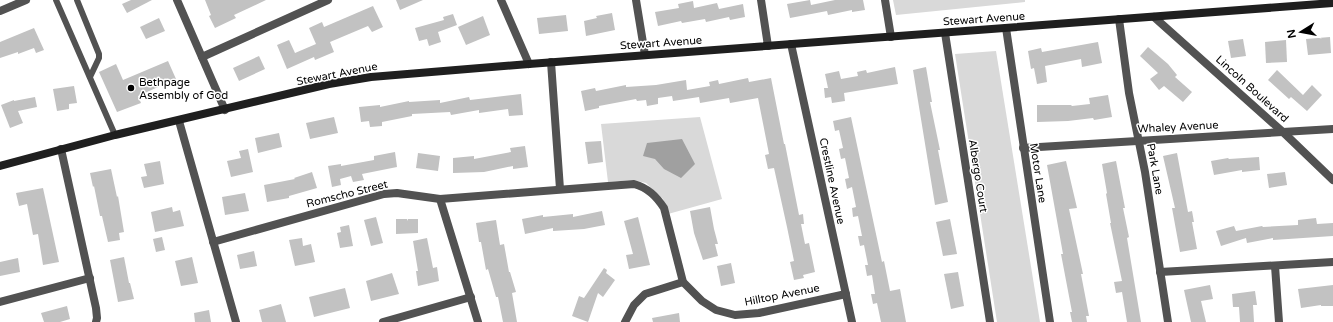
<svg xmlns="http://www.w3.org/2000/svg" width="1333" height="322" font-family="'Varela Round',sans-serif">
<rect width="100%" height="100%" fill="#fff"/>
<g fill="#d9d9d9">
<path d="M893,0H1025V2L896,15Z"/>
<path d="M996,51L1040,322H997L955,54Z"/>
<path d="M700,117L722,199L668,214L663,199L646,183L633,180L608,182L601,124Z"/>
</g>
<path fill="#a0a0a0" d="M682,139L695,164L681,178L664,169L655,159L643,156L647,143Z"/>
<g fill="#c2c2c2">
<path d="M131,0H152L127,13L122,4Z"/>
<path d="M205,0H266L234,15L236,18L215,28L209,16L211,15Z"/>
<path d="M396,0H423L400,10Z"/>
<path d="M810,0L811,5L835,0H863L865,10L852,12V10L828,15L827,11L790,18L787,4Z"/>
<path d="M693,1L694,8L717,3L719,9L743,4L745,17L730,20L729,17L706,22L705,19L682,23L681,21L658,26L655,12L679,8L678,4Z"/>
<path d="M373,6L383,27L372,32L368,26L330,42L334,52L315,60L314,57L287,69L277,45L289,40L295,53L316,44L309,28L322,22L324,27Z"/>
<path d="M612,13L615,30L586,36L584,21L597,18L596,16Z"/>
<path d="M453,14L457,25L438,32L441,42L429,46L427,39L419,41L415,28L444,20L443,17Z"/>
<path d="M566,15L568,31L539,34L537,18Z"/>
<path d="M483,16L490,35L466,45L458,27Z"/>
<path d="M159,18L165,31L146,39L140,27Z"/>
<path d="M34,28L44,50L36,53L34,48L18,54V52L0,58V42Z"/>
<path d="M1330,37L1331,53L1308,55L1306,39Z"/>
<path d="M1243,39L1246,56L1231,58L1228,41Z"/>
<path d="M1286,40L1287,62L1266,63L1265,42Z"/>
<path d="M1098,42L1102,63L1082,67L1081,59L1045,66L1047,82L1037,84L1034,68L1031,69L1028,51L1041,48L1042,52Z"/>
<path d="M1148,47L1168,64L1177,75L1175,77L1192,92L1183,102L1164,86L1159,90L1150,79L1158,73L1140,56Z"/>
<path d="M259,56L265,69L239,81L233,68Z"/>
<path d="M168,61L176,79L138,96L141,103L117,112L99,72L116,64L123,80Z"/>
<path d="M895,67L898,84L844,93L845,101L832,103L831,97L825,98L824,88H828L825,74L839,71L841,79L858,76L857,72L866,70L867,73Z"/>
<path d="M926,67L932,102H930L940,150H938L948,202L935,205L913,70Z"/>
<path d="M1277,70L1303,95L1312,85L1322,95L1307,111L1291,97L1289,99L1268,80Z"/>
<path d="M748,78L749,82L771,78L784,144H785L799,215L803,214L804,224H801L805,244L809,243L815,272L803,275L804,278L794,280L790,262L794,261L787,227L774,168L768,169L765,155L769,154L758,98L730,103L729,98L700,103L699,97L673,101L672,96L658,98V104L647,106L646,100L637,101L636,99L599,106V108L585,111L581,91L595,88L596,91L626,85V87L656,85L686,80L687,90L710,86L709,82L718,80L719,84Z"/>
<path d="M74,86L77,103L69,104V109L57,111L53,89Z"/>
<path d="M521,94L523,115L509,116L508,109L479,113V110L451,115L450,112L412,114V116L382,122V126L370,127L369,121L361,122L359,107L380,105V107L409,101V102L440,100V103L469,97L470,100Z"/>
<path d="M1108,95L1112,117L1094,120L1093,118L1068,121L1037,122V105H1071L1072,106L1090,104L1089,98Z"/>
<path d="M35,97L37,107L18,111L23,123L10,128L1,105L14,100V101Z"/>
<path d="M334,117L338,133L310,139L306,123Z"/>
<path d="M851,117L882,262L884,261L890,291L900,289L906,322H881L877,303L873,304L871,294H875L872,275L867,276L865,265H868L864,245L860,246L858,236H862L858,216L853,217L852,208L856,207L852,187L847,189L845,179L849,178L845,158L841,159L839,149L843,148L839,130L835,131L833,121Z"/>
<path d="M279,133L282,147L258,153L255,138Z"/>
<path d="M601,141L603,162L588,164L585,142Z"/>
<path d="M525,146L528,167L513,169V166L484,172L453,173V158L474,156V159L511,152L510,148Z"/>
<path d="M248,149L253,172L231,177L227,161L241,158L239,151Z"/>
<path d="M395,152L397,167L362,174L364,180L353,182L351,176L340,179L341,185L332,187L328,166L341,164V166L374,160V156Z"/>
<path d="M418,153L440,156L438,171L416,168Z"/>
<path d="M1177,153L1188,212L1192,211L1194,222H1192L1197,249L1180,252L1172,208H1175L1163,156Z"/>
<path d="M1259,157L1260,170L1242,172V170L1214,175L1211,161L1228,158L1229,159Z"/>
<path d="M160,161L164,184L144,188L141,177L147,176L144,164Z"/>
<path d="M1066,161L1077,208L1069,209L1083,274H1081L1089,316H1086L1087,322H1072L1070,312H1072L1061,254H1063L1047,165Z"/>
<path d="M1116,161L1125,208H1123L1129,237L1127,238L1141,322H1127L1122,292L1116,293L1114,282L1122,281L1110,223H1111L1106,194L1107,193L1102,164Z"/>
<path d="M111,169L117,197L118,196L124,232L119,233L120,240L108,242L102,216H100L94,186L93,187L90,173Z"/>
<path d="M312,172L317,188L289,196V198L267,202L264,185L295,179L294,178Z"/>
<path d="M1285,172L1287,185L1269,188L1267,174Z"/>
<path d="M43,188L59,262L43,265L38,234L33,235L27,204L19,206L16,193Z"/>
<path d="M245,193L249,211L225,215L222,197Z"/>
<path d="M172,207L173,212L180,210L184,226L155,232L151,212Z"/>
<path d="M710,207L714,229L718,244H715L718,256L703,260L694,233L690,211Z"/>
<path d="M602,211L605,225L584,229L553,231V228L525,234L522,219L543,215V217L573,214V217Z"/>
<path d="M376,217L383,243L371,246L364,220Z"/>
<path d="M638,217L650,265L629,269L626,255L633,254L624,221Z"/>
<path d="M1316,218L1317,224L1333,223V236L1273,240V238L1247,243L1246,238L1221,246L1216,231L1234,226L1236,231L1262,226L1263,227L1298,225V220Z"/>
<path d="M396,219H407L408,221V219H418V233L396,234Z"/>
<path d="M950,219L957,254L943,256L936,222Z"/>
<path d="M496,220L500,245L504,244L509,272H510L516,292L512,293L517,322H503L498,297H496L488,269L486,270L481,242H479L476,223Z"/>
<path d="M349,225L353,246L340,248L337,233L341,232L340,227Z"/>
<path d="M162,237L165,250L156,252L153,239Z"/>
<path d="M302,238L303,246L311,244L315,262L295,266L289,240Z"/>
<path d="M427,238L433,268L437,267L439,281L418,286L416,271H418L413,241Z"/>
<path d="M254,251L257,266L240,269L237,255Z"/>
<path d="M124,257L129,283H130L134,299L118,302L110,260Z"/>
<path d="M192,257L198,283L181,286L175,261Z"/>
<path d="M18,258L20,272L0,276V262Z"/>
<path d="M731,263L735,283L721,286L717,266Z"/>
<path d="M604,268L607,270L606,273L615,280L603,297L598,293L588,322L572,316L579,296L584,298Z"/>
<path d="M958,272L964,306L951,309L944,274Z"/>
<path d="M392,273L399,294L371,301L366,281Z"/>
<path d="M1210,285L1213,299L1201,301L1206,322H1191L1184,290Z"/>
<path d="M1333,285V306H1321V305L1301,308L1298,289Z"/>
<path d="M345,288L350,308L314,317L309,297Z"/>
<path d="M1255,291L1257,305H1253L1254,322H1240L1239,307H1233L1232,294Z"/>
<path d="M281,304L286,322H262L259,310Z"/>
<path d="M67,306L70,319L60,322H44L41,313Z"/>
<path d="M209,310L211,322H195L194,313Z"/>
<path d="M679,313L680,322H653L652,318Z"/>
</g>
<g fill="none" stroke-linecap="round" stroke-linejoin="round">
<g stroke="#525252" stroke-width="6">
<path d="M56,0L115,135"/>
<path d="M77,0L99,54V58L90,77"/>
</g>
<g stroke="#525252" stroke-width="8">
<path d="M177,0L225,110"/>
<path d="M501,0L529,64"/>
<path d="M636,0L645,55"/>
<path d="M761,0L768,46"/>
<path d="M885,0L891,37"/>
<path d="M0,11L26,0"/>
<path d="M1154,17L1284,133L1333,180"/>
<path d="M1119,19L1129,93L1145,172L1168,322"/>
<path d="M1006,28L1050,322"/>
<path d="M945,33L990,322"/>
<path d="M791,44L852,322"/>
<path d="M202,57L328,0"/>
<path d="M551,62L560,189"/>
<path d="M179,121L236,322"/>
<path d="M1023,148L1333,129"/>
<path d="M61,149L96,308L97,318L96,322"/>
<path d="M440,199L478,322"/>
<path d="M213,242L384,194L397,193L440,199L634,184C648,188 656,196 664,208L683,282L702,301L716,310L735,315L759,313L846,294"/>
<path d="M1275,266L1279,322"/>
<path d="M1160,272L1333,262"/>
<path d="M0,302L90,278"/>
<path d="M383,322L471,297"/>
<path d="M625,322L634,305L645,294L683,282"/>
</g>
<path stroke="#1f1f1f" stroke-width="8" d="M0,166L115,135L329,84L371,77L529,64L1333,3"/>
</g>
<circle fill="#000" stroke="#fff" stroke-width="1.5" cx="131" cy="88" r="4"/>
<g text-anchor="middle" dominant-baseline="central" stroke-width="3" stroke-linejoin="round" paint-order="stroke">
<g font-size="11" fill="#000" stroke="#fff">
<text transform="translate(984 19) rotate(-4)">Stewart Avenue</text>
<text transform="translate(661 43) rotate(-4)">Stewart Avenue</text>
<text transform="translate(337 74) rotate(-11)">Stewart Avenue</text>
<text transform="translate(1252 89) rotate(42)">Lincoln Boulevard</text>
<text transform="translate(1178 127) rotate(-3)">Whaley Avenue</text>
<text transform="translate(1155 169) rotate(80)">Park Lane</text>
<text transform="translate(1038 173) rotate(81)">Motor Lane</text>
<text transform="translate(978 176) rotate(81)">Albergo Court</text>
<text transform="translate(832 181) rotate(78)">Crestline Avenue</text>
<text transform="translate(347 194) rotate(-14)">Romscho Street</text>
<text transform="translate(782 295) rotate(-11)">Hilltop Avenue</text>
</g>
<g font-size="11" fill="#000" stroke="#fff" text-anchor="start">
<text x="139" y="82">Bethpage<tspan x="139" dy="13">Assembly of God</tspan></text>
</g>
</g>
<g transform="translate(1301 32) rotate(259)" stroke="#ffffff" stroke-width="3" paint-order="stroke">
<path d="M0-3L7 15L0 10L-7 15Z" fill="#000000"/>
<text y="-6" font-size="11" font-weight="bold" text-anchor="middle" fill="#000000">N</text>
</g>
</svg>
